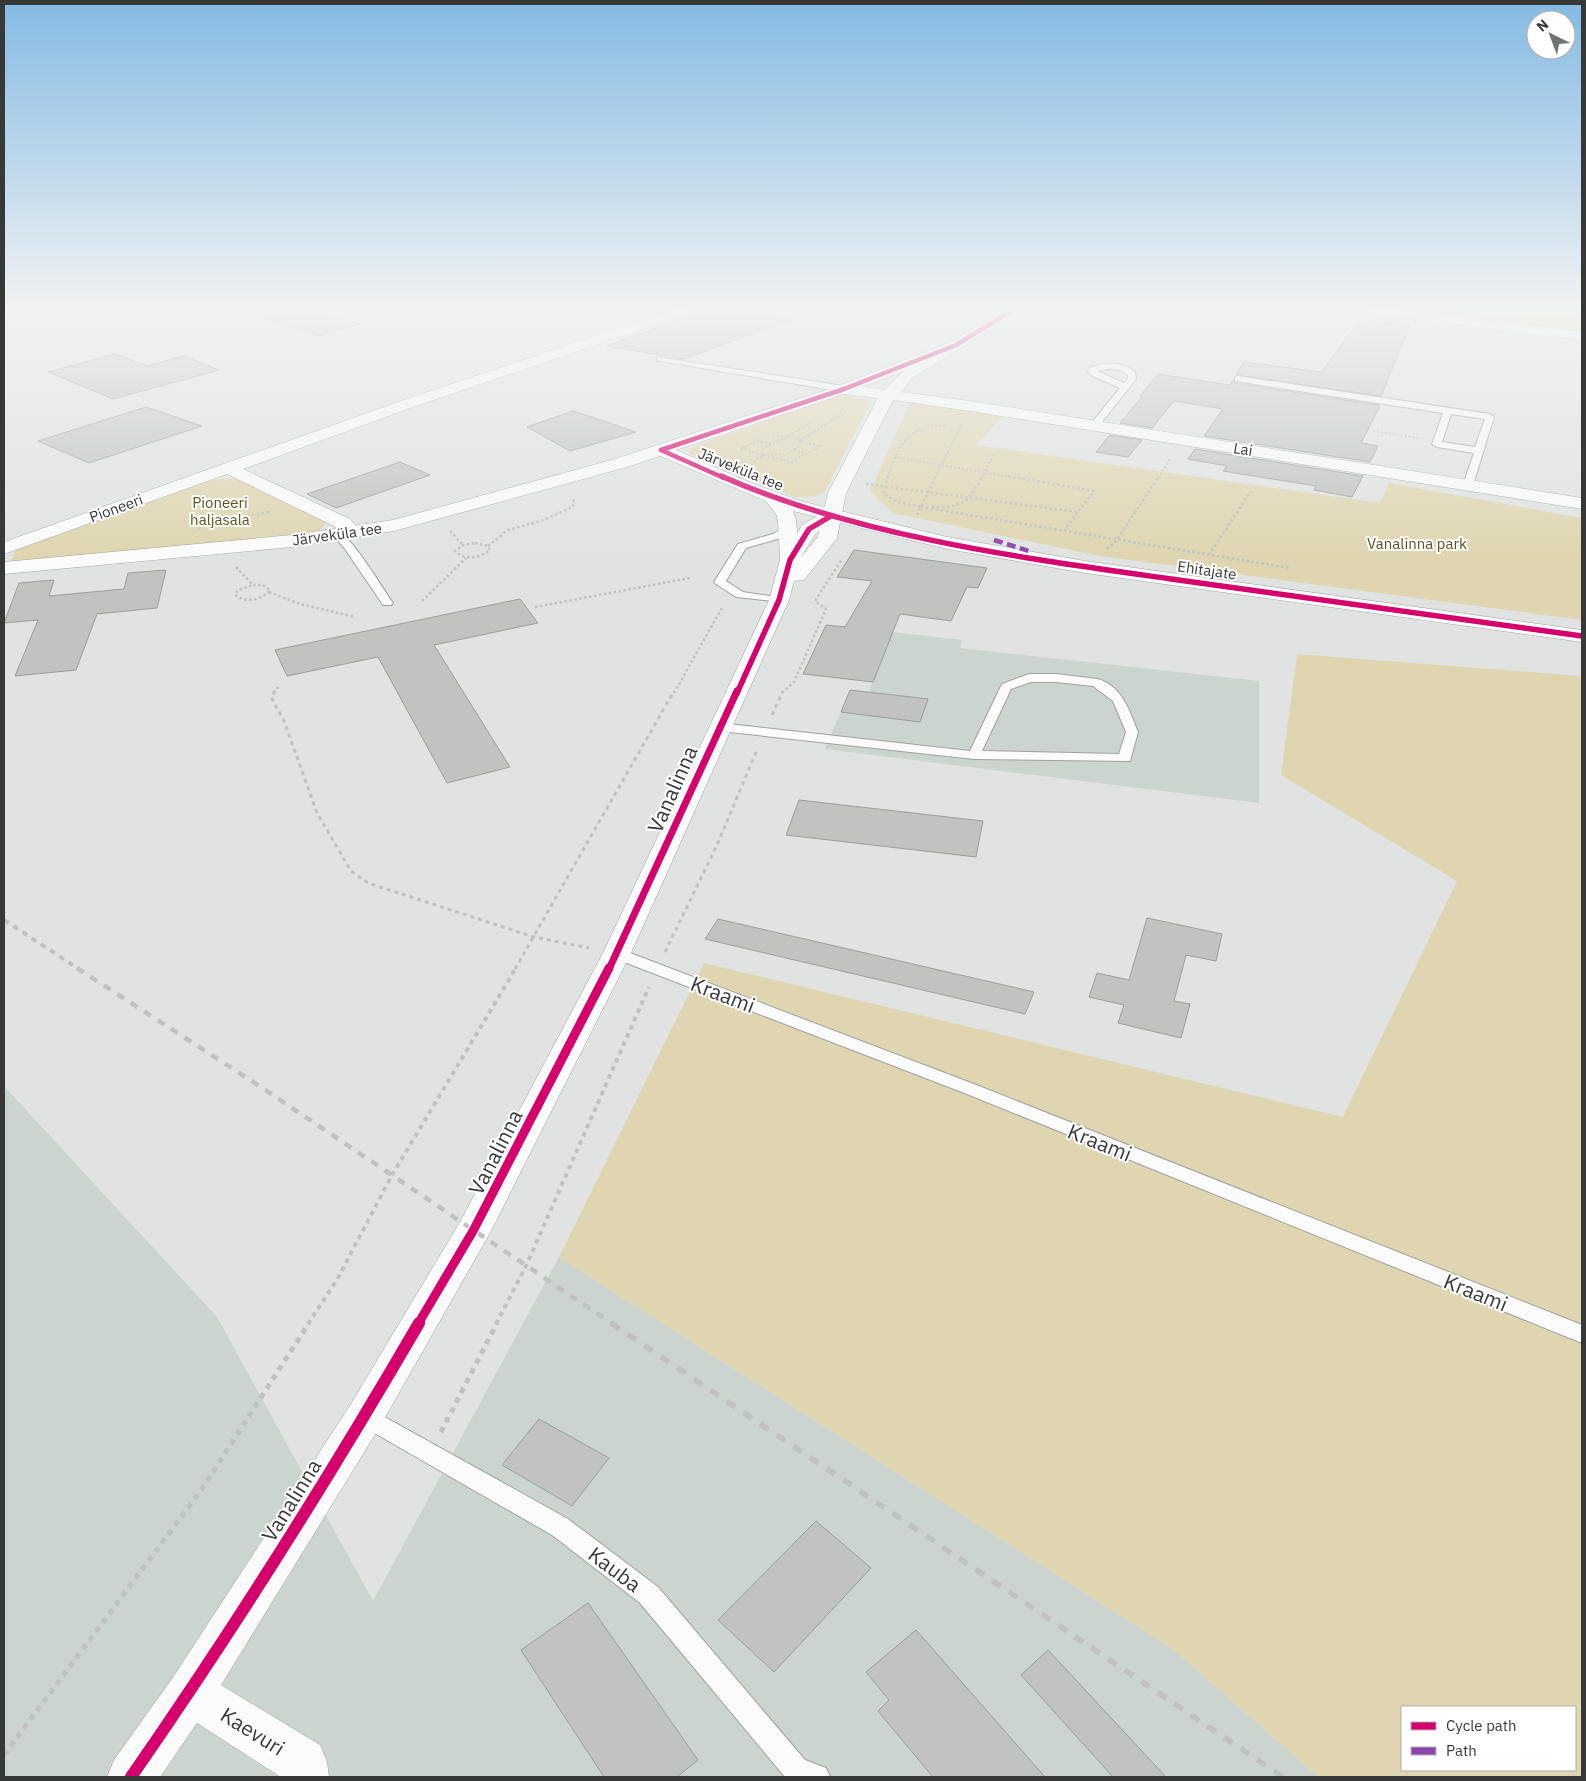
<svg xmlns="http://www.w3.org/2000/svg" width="1586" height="1781" font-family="'IBM Plex Sans',sans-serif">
<rect width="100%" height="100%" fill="#e0e3e1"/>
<g fill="#ccd4cf">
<path d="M892,632L962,640L960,648L1259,681V803L825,749L850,690L869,692Z"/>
<path d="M4,1086L217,1317L373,1601L559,1257L1173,1649L1319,1777H4Z"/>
</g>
<g fill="#dfd5b0" fill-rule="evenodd">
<path d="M1395,310H1582V333Z"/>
<path d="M843,394L871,401L824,493L815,496L794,497L690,454L688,451L695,446Z"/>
<path d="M911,401L1005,414L976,445L1380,503L1389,483L1582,518V620L1100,556L893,513L870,491Z"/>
<path d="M236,478L327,521L318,533L11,562L17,547L212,480Z"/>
<path d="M1297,654L1582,676V1777H1319L1173,1649L559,1257L704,963L1343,1117L1457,881L1281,775ZM1402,1707H1575V1770H1402Z"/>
</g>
<g fill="#c1c3c1" stroke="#9c9e9c">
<path d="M253,310H313L360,324L319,336L253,314Z"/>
<path d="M705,310H751L790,320L684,359L607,346Z"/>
<path d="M1360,319L1410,325L1381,396L1236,375L1244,362L1322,372Z"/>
<path d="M115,354L147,366L184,356L219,370L113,399L48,372Z"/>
<path d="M1158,374L1230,385L1233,380L1235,383L1378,405L1380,406L1361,443L1378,446L1370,462L1204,436L1223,409L1174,401L1152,428L1120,423L1142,397L1140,396Z"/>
<path d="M146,407L202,426L89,463L38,441Z"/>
<path d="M573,411L636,432L570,451L527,427Z"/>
<path d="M1110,435L1142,440L1128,457L1096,452Z"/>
<path d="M1195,449L1363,476L1352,497L1314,490L1316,486L1223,471L1227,466L1188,459Z"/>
<path d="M400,462L430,475L336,508L307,494Z"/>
<path d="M854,550L987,568L978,588L967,587L951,621L900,614L873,682L803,674L826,625L845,627L872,581L837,577Z"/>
<path d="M166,570L157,608L97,614L76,670L15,676L38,620L4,623L19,583L54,580L49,596L124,589L128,573Z"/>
<path d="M520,599L538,623L434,645L510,767L447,783L378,657L287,676L275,650Z"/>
<path d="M850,690L928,699L920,722L841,712Z"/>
<path d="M799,800L983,821L976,857L786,835Z"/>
<path d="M1147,918L1222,934L1216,961L1186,955L1174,1001L1190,1004L1181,1038L1118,1023L1124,1005L1089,997L1097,973L1129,980Z"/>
<path d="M718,919L1034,992L1025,1014L705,939Z"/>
<path d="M539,1419L609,1458L572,1506L502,1465Z"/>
<path d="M816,1521L871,1568L774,1672L718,1620Z"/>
<path d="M588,1603L698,1760L677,1777H604L521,1650Z"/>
<path d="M916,1630L1045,1777H933L878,1711L889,1700L866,1672Z"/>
<path d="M1048,1650L1166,1777H1113L1021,1675Z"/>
</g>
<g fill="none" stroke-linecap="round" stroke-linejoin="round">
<defs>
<g id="lane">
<path d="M657,357L844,386L848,389L844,392L660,361H657Z"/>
<path d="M1103,364C1115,363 1126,364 1135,372L1136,379L1098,427L1095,428L1090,425L1120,388L1092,376L1088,371L1091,367ZM1109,369L1121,370L1128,375V379L1124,383L1097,371Z"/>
<path d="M1238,376L1490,414L1494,417L1473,485L1468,488L1463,485L1474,453L1437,447L1432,444L1443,413L1235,381V377ZM1451,414L1485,419L1475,447L1442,442Z"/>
<path d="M787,526L792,529L781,538L746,548L726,581L743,592L783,598L785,600L783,602L736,597L716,584L714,582L738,544L773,534Z"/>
<path d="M338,532C351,535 383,589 393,603L391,605H383L345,549L333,535Z"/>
<path d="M1029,674H1056L1097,679C1122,685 1130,712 1138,732L1130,761L974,759L720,731L714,727L720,723L970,751L1002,684ZM1031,682H1056L1093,686L1113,701L1126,732L1119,754L982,751L1011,689Z"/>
<path d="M617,948L979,1086L1582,1325V1343L967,1094L611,957L609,953L611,949Z"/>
<path d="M365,1406L568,1519L658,1587L805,1760L826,1768L830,1777H785L640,1603L552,1535L357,1423L354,1416L357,1409Z"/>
</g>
<g id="street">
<path d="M671,310H691L689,313L416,406L243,469L350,519L362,533L359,537C347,540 344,535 336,527L227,474L4,554V542L404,400Z"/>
<path d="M1365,310H1405L1582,332V340L1372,314Z"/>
<path d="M956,341L961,342L963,345L961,348L912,378L901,392L970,401L1582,498V509L970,411L893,400L846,493L837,538L804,580L794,581L789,600L631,953L491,1231L379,1428L221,1685L320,1745L327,1762L329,1777H281L197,1723L160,1777H107L114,1760L174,1676L351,1404L460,1222L603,953L769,600L780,560L800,529L802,525L823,513L828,493L878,398L844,394L838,392L836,389L838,386L844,384L885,390L902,372ZM819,531L818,537L801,557L816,533Z"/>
</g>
<path id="secondary" d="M1003,310H1020L961,348L850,392L676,450L749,482L800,501L947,537L1085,561L1582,630V642L1085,573L947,549L793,511L796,520L800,560L797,564L790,566L783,564L780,560L778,520L776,514L766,501L660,456L627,467L394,531L292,547L4,574V562L292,535L393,520L615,459L838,386L951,342Z"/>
</defs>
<use href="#lane" stroke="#9fa2a0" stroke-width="2"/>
<use href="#street" stroke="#9fa2a0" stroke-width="1"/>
<use href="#secondary" stroke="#9fa2a0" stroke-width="1"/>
<g stroke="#c0c1c0" stroke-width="2" stroke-dasharray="2 2" stroke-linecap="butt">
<path d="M1373,431L1420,438"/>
<path d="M773,434L787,437L810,423"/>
<path d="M787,437L800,441V446L786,454L762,455L764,448Z"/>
<path d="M759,440L741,449L791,462L821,446L800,441L845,412L840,411"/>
<path d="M757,441L771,444"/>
<path d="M794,450L807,453"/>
<path d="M895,457L1016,478"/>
<path d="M754,462L762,455"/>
<path d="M887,478C900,443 907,426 947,425"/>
<path d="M935,478L962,424"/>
<path d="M982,478L993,455"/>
<path d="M1158,478L1171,458"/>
</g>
<g stroke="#c0c1c0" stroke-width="2.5" stroke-dasharray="2.5 2.5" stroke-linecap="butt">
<path d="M888,476L884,494L897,502L923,507"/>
<path d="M1008,476L1094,491L1063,532"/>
<path d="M866,484L1078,512"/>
<path d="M921,507L1290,568"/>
<path d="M932,507C961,508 969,503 982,476"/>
<path d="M917,515L936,476"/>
<path d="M200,529L198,524L270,512"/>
<path d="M450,531L463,545"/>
<path d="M475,543L488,546L490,550C480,558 464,561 455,551L463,545Z"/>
<path d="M488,546L508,530L541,521L573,507L574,497"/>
<path d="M1107,549L1116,541L1159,476"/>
<path d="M1209,555L1251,491"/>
<path d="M236,567L252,584"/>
<path d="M253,585H263L270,590C261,601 246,603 235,595L238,590Z"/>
<path d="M269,592L300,604L355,617"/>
<path d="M422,601L466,558"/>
<path d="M535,607L690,578"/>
<path d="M274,693L279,686"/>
<path d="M674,693L723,606"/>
<path d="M782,693L794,682L826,609L815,601L842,559"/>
</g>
<g stroke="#c0c1c0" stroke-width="3" stroke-dasharray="4 4" stroke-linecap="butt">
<path d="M275,691L271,697L284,721L317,813L351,871L368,883L534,937L589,948"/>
<path d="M772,715L783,691"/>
<path d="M665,952L717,845L757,750"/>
<path d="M515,969L674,691"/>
</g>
<g stroke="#c0c1c0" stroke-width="4" stroke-dasharray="4.5 4.5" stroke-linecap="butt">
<path d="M308,1324L338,1278L392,1175L516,968"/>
<path d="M496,1324L526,1266L649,987"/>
</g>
<g stroke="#c0c1c0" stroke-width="5" stroke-dasharray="5.5 5.5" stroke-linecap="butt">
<path d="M441,1432L497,1323"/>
<path d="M4,1755L202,1489L309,1323"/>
</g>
<use href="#lane" fill="#fafbfa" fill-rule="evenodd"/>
<use href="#street" fill="#fafbfa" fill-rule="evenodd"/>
<use href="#secondary" fill="#fafbfa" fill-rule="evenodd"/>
<path stroke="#c1c1c1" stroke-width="4" stroke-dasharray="5.5 5.5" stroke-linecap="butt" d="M4,920L79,969"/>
<path stroke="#c1c1c1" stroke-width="4.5" stroke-dasharray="8 8" stroke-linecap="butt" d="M77,968L261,1087L613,1324"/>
<path stroke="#c1c1c1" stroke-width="5.5" stroke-dasharray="10 10" stroke-linecap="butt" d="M611,1323L1283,1777"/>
<path stroke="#8e44ad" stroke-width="4.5" stroke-dasharray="9 4.5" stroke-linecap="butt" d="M994,540L1029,551"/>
<defs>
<g id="cycleway-far4">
<path d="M661,450L724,478"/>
<path d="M661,450L844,389L956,345L1013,310"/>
</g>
<g id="cycleway-far3">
<path d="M721,476C859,537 1023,558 1171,579C1308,598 1445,617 1582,636"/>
<path d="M737,693L779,600L790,560L809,529L831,516"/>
</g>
<path id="cycleway-far2" d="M609,969L737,691"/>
<path id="cycleway-far1" d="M418,1324L473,1231L609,968"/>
<path id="cycleway" d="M131,1777C233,1630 329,1478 419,1323"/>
</defs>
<use href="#cycleway-far4" stroke="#fff" stroke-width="6"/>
<use href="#cycleway-far3" stroke="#fff" stroke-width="8"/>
<use href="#cycleway-far2" stroke="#fff" stroke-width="10"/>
<use href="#cycleway-far1" stroke="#fff" stroke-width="12"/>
<use href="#cycleway" stroke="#fff" stroke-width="15"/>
<use href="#cycleway-far4" stroke="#d6006c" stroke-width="4.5"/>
<use href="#cycleway-far3" stroke="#d6006c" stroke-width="5.5"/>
<use href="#cycleway-far2" stroke="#d6006c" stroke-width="7"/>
<use href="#cycleway-far1" stroke="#d6006c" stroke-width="9"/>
<use href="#cycleway" stroke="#d6006c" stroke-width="12"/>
</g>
<linearGradient id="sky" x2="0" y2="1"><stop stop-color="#84bae3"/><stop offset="0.55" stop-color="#f1f2f2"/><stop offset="1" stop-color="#f1f2f2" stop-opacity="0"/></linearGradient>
<rect width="1586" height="559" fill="url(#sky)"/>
<g text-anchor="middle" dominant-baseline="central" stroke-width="4" stroke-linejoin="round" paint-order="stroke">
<g font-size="15" fill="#373938" stroke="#fff">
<text transform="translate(1243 449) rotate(9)">Lai</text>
<text transform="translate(741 469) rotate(22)">Järveküla tee</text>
<text transform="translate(116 508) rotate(-20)">Pioneeri</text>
<text transform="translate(337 534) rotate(-8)">Järveküla tee</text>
<text transform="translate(1207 570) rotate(8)">Ehitajate</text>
</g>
<g font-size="15" fill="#615220" stroke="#fff">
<text x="220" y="502">Pioneeri<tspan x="220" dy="17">haljasala</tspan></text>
<text x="1417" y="543">Vanalinna park</text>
</g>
<g font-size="21" fill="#373938" stroke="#fff">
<text transform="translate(672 789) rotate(-66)">Vanalinna</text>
<text transform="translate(723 994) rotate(21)">Kraami</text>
<text transform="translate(1100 1142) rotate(22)">Kraami</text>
<text transform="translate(495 1152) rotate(-63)">Vanalinna</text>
<text transform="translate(1476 1292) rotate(22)">Kraami</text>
<text transform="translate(291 1500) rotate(-58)">Vanalinna</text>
<text transform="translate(615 1569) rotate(37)">Kauba</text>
<text transform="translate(253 1731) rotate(32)">Kaevuri</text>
</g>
</g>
<rect width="1586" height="1781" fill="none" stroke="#373938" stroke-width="10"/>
<rect x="1401" y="1706" width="175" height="65" fill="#ffffff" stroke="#afb0af"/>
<rect x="1411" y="1722" width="25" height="8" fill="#d6006c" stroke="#afb0af"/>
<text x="1446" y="1731" font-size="15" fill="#373938">Cycle path</text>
<rect x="1411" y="1747" width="25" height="8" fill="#8e44ad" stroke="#afb0af"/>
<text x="1446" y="1756" font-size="15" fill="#373938">Path</text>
<g transform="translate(1551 35) rotate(318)"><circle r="24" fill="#ffffff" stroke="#afb0af"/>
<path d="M0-4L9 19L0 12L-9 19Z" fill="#727473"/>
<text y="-8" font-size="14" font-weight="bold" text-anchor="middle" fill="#373938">N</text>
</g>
</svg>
